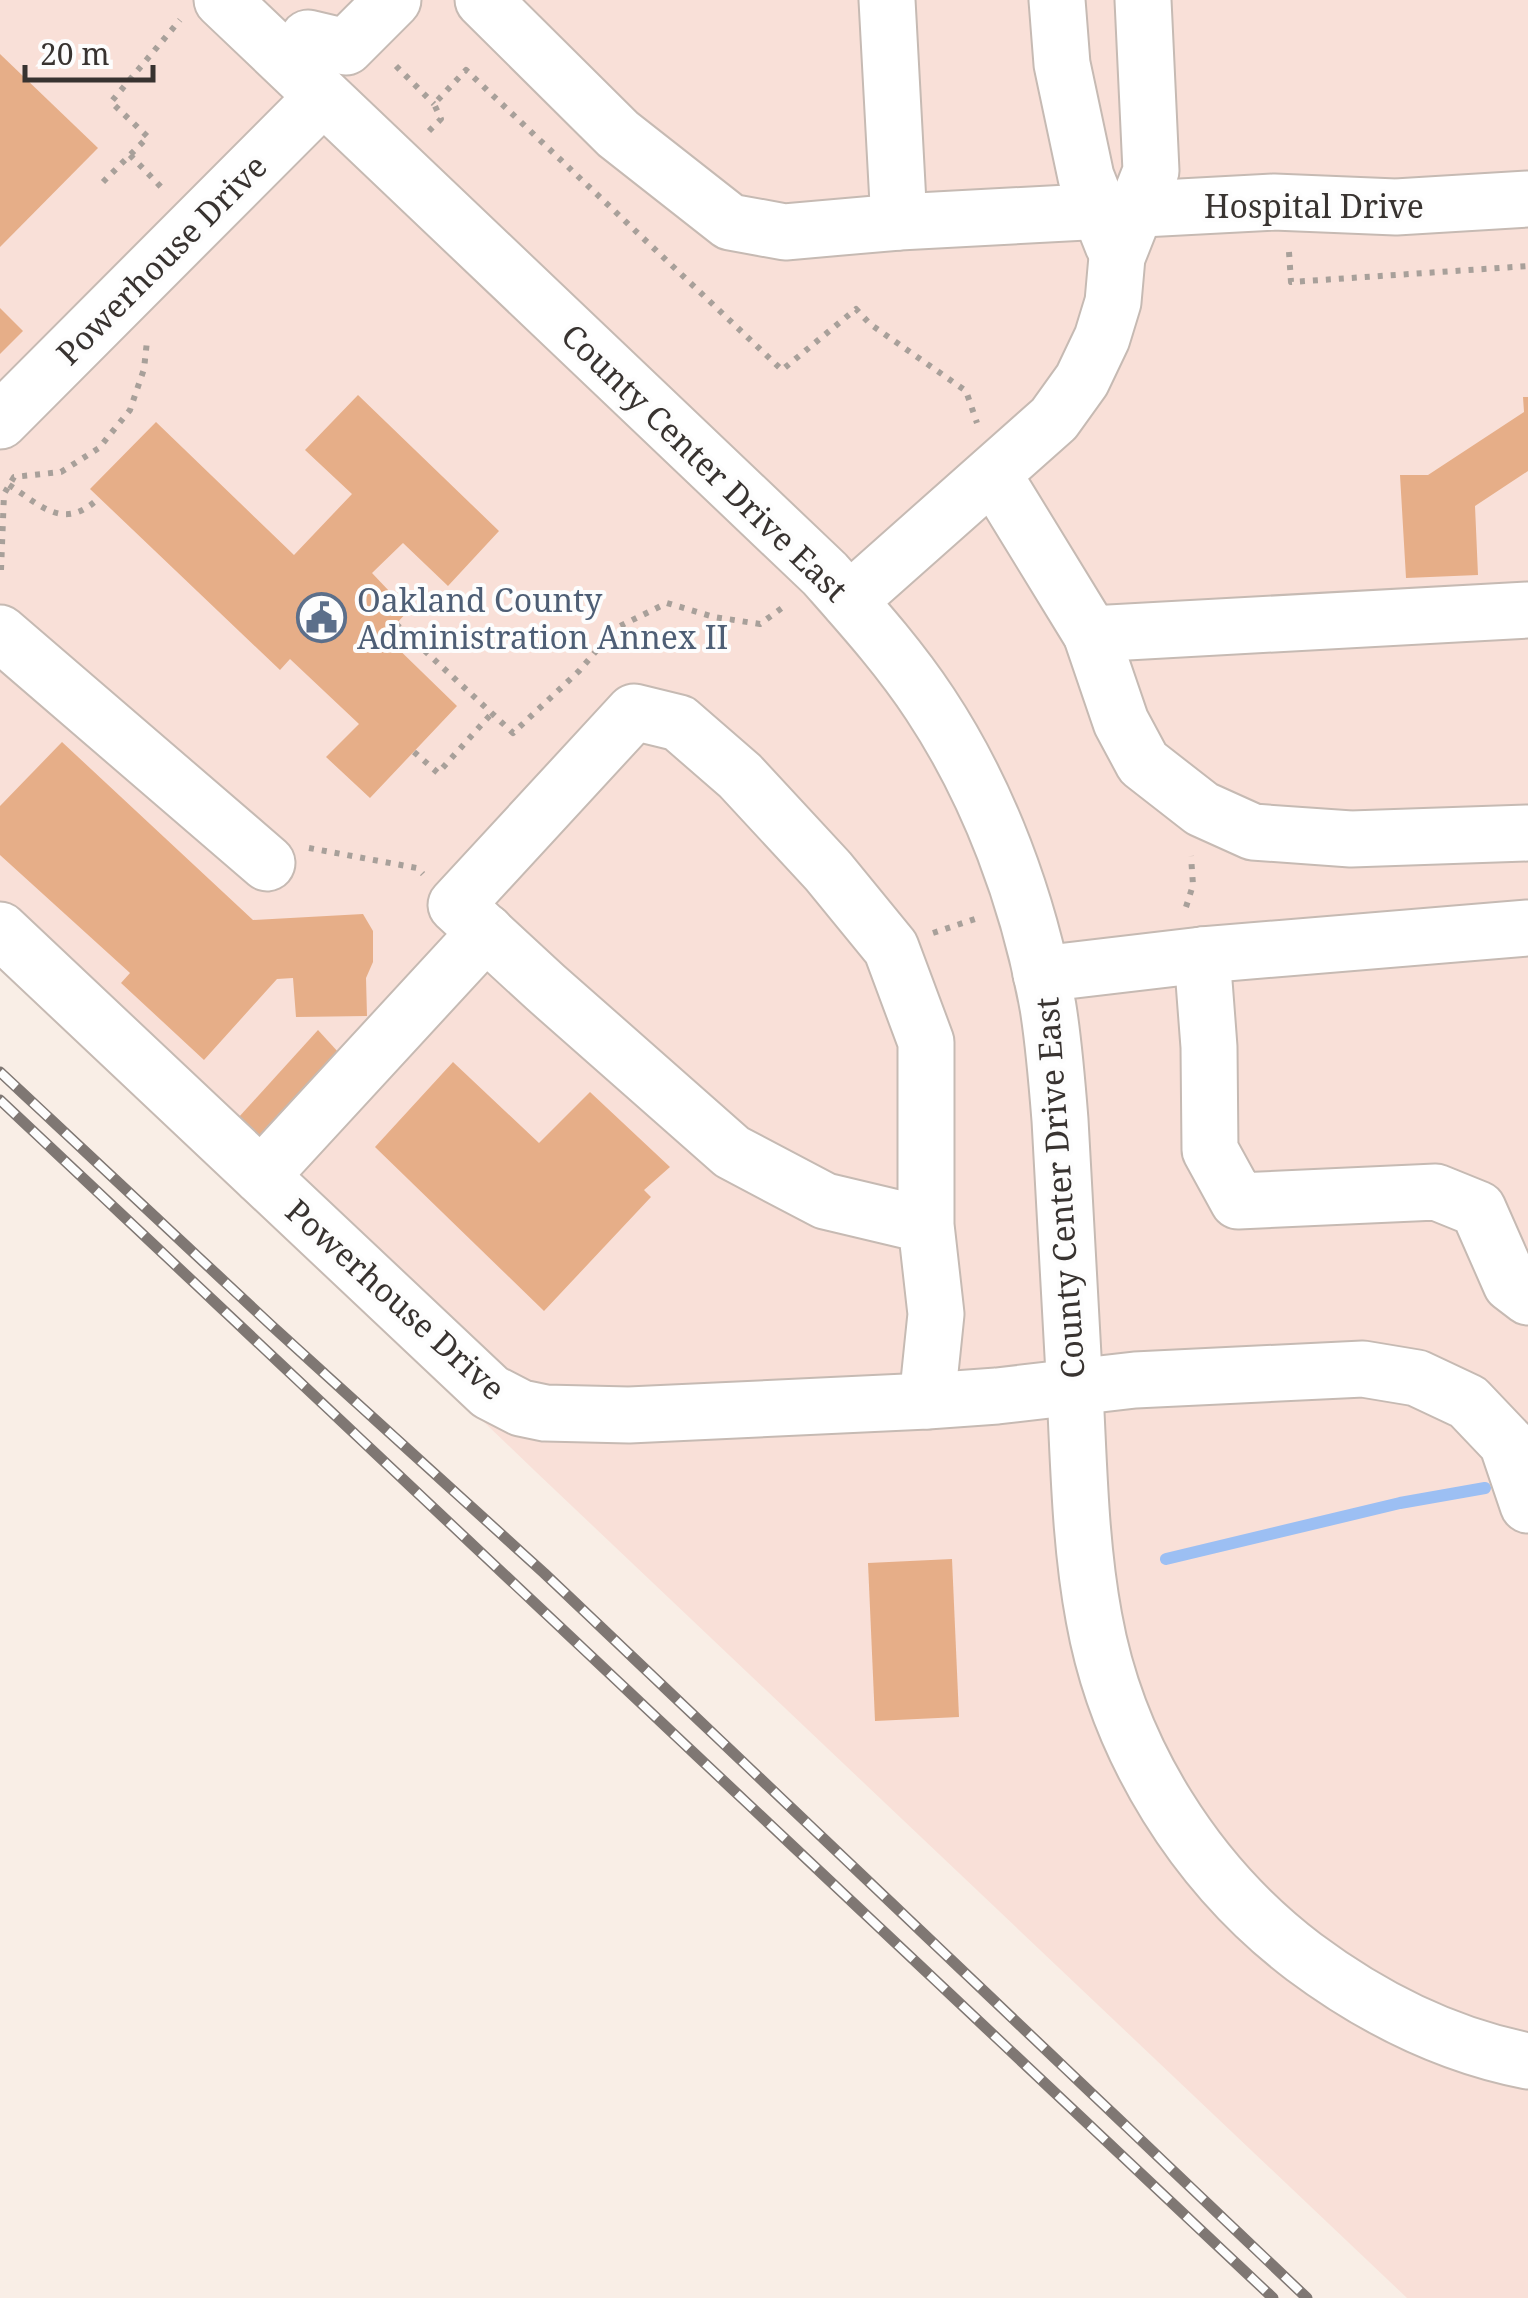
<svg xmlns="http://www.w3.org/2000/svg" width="1528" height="2298" font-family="'Noto Serif',serif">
<rect width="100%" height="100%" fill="#f9eee6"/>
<path fill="#f9e0d8" d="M0,0H1528V2298H1407L535,1471L0,958Z"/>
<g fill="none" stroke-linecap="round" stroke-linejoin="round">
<path stroke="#9cbff3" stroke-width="12" d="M1166,1559L1400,1503L1485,1488"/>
</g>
<g fill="#e6ae88">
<path d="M0,54L98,148L0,247Z"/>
<path d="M0,308L23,331L0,354Z"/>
<path d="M358,395L499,531L448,586L403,543L372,573L408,611L385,636L457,706L370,798L326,757L359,724L290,659L280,670L90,489L156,422L294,555L352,494L305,450Z"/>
<path d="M1523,397H1528V471L1475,506L1478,575L1406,578L1400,475H1428L1524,412Z"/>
<path d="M62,742L253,920L363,914L373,931V962L366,978L367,1016L296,1017L293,978L277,979L204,1060L121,983L130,973L0,855V806Z"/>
<path d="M318,1030L339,1053L261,1138L238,1118Z"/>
<path d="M453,1062L539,1143L590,1092L670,1167L644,1190L651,1197L544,1311L375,1147Z"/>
<path d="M952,1559L959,1717L875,1721L868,1563Z"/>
</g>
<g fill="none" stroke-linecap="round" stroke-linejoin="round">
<defs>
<g id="minor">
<path d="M222,0L825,574C862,616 899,657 930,704C989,793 1029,901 1048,1007C1054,1044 1057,1082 1060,1120C1065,1211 1070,1301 1075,1392C1079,1467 1080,1543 1094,1618C1118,1751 1196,1875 1304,1957C1371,2007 1446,2045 1528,2061"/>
<path d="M483,0L618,134L730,222L785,232L899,222L1274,202L1396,207L1528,199"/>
<path d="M887,0L899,222"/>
<path d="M1057,0L1062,64L1086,177L1113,245"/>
<path d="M308,38L346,47L393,0"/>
<path d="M0,421L323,97"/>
<path d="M993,474L1091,634L1121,722L1143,763L1202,809L1253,832L1351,839L1528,833"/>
<path d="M849,601L1054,419L1082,380L1102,338L1113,302L1117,257L1151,171L1143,0"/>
<path d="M0,633L267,863"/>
<path d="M1091,634L1528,610"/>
<path d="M0,930L490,1392L521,1408L545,1413L629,1415L927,1401L997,1396L1135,1380L1363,1369L1417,1378L1468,1402L1507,1443L1528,1505"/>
<path d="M1202,955L1209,1047L1210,1150L1238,1201L1436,1192L1478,1209L1511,1284L1528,1297"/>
<path d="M1041,974L1202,955L1528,928"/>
<path d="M261,1176L486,932"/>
<path d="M926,1225L825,1201L732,1152L545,987L456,905L634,712L679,723L740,776L828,871L891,948L926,1042V1225L936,1314L927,1401"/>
</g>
</defs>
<use href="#minor" stroke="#c6bab3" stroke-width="59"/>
<g stroke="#a8a09a" stroke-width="6" stroke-dasharray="5 8" stroke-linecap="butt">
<path d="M396,66L434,104"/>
<path d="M429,131L441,119L434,104L466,70L782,370L856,309L870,324L966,391L977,423"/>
<path d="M130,155L163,189"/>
<path d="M103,182L148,137L111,102L180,20"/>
<path d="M1289,252L1291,282L1528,266"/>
<path d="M9,485C43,507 64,531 99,498"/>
<path d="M1,570L4,494L14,477L61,472L99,448L130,410L144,369L147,341"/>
<path d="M396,624L513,733L579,671L616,628L667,603L714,617L760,624L786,605"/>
<path d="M414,752L438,773L492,713"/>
<path d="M309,848L417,868L423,874"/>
<path d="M1186,907L1193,885L1191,856"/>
<path d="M933,933L978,918"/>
</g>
<use href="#minor" stroke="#fff" stroke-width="55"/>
<defs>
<g id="rail">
<path d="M0,1072L272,1326L544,1573L1307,2298"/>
<path d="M0,1100L1273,2298"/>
</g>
</defs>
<use href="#rail" stroke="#7f7773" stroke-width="11"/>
<use href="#rail" stroke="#fdfdfd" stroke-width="8" stroke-dasharray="22" stroke-linecap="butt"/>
</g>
<defs>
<symbol id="civic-ring" viewBox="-11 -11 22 22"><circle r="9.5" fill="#fdfdfd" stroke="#5c6f8a" stroke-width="1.5"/><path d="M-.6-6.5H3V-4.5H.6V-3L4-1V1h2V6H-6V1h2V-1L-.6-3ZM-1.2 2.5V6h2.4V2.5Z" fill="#5c6f8a"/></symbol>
</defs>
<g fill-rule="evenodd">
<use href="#civic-ring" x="294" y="590" width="55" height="55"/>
</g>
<g text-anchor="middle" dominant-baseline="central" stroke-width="8" stroke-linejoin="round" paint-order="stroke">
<g font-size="32" fill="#383330" stroke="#fdfdfd">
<text x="1314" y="205">Hospital Drive</text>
<text transform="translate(161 259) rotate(-45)">Powerhouse Drive</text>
<text transform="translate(705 462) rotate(44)">County Center Drive East</text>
<text transform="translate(1059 1188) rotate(-94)">County Center Drive East</text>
<text transform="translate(396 1299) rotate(42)">Powerhouse Drive</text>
</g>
<g font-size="32" fill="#4e5e75" stroke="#fdfdfd" text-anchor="start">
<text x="357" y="599">Oakland County<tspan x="357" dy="37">Administration Annex II</tspan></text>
</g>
</g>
<path d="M25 65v15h128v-15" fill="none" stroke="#383330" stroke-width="5"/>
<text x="40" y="65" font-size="30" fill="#383330" stroke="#fdfdfd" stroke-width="8" paint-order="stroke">20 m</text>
</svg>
